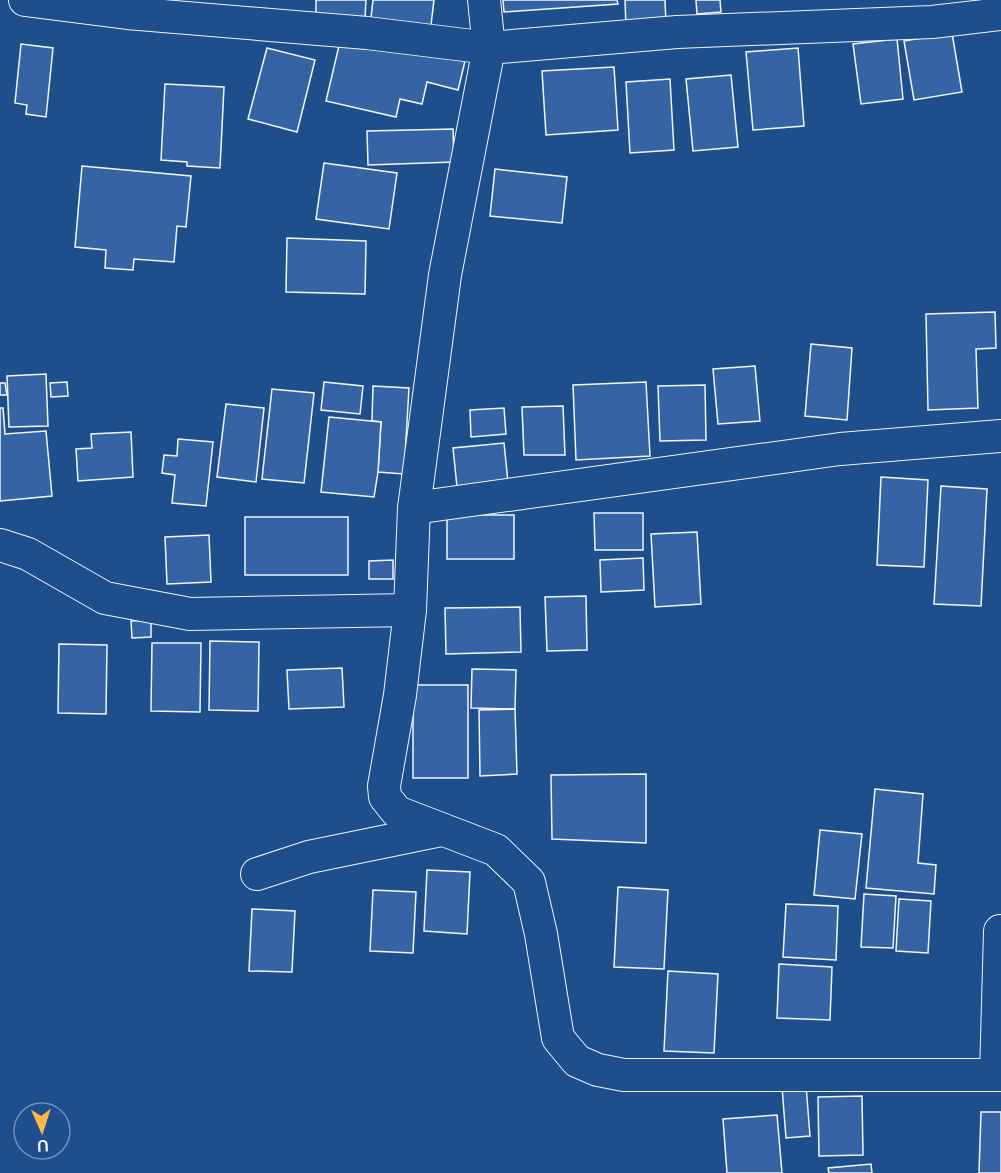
<svg xmlns="http://www.w3.org/2000/svg" width="1001" height="1173" font-family="Lato,sans-serif">
<rect width="100%" height="100%" fill="#1f4e8c"/>
<g fill="#3563a3" stroke="#f2f6ff" stroke-width="1.5">
<path d="M316,0H366L365,18L316,16Z"/>
<path d="M373,0H434L431,25L371,18Z"/>
<path d="M503,0H617L618,4L504,12Z"/>
<path d="M625,0H665L666,24L626,27Z"/>
<path d="M696,0H720L721,12L697,14Z"/>
<path d="M342,33L465,61L458,90L427,82L422,104L400,99L396,117L326,101Z"/>
<path d="M952,33L962,92L914,100L904,41Z"/>
<path d="M897,39L903,99L861,104L853,44Z"/>
<path d="M21,44L53,48L46,117L26,114L27,105L15,103Z"/>
<path d="M267,48L315,60L297,132L248,119Z"/>
<path d="M798,48L804,126L753,130L746,52Z"/>
<path d="M614,67L618,130L546,135L542,71Z"/>
<path d="M731,75L738,147L693,151L686,79Z"/>
<path d="M670,79L674,150L630,153L626,82Z"/>
<path d="M165,84L224,87L220,168L187,166V162L161,160Z"/>
<path d="M453,129L454,162L368,165L367,131Z"/>
<path d="M324,163L397,173L389,229L316,219Z"/>
<path d="M82,166L191,176L186,227L177,226L174,262L134,259L133,270L105,268L106,250L75,247Z"/>
<path d="M495,169L567,177L562,223L490,216Z"/>
<path d="M287,238L366,241L365,294L286,292Z"/>
<path d="M995,312L996,348L976,349L978,408L928,410L926,314Z"/>
<path d="M811,344L852,348L847,420L805,416Z"/>
<path d="M755,366L760,421L718,424L713,369Z"/>
<path d="M46,374L48,426L9,427L7,376Z"/>
<path d="M67,382L68,396L51,397L50,383Z"/>
<path d="M324,382L363,386L360,414L321,410Z"/>
<path d="M646,382L650,456L576,460L573,385Z"/>
<path d="M0,383H5L7,395H0Z"/>
<path d="M705,385L706,440L660,441L658,386Z"/>
<path d="M373,386L409,388L404,474L378,472L381,422L372,421Z"/>
<path d="M272,389L314,393L304,483L262,479Z"/>
<path d="M226,404L264,408L256,482L217,477Z"/>
<path d="M563,406L565,455H524L522,407Z"/>
<path d="M0,408H3L5,434L46,431L52,496L0,501Z"/>
<path d="M504,408L506,434L471,437L470,410Z"/>
<path d="M329,417L381,422L378,472L374,497L321,492Z"/>
<path d="M131,432L133,477L78,481L76,449L92,448L91,434Z"/>
<path d="M178,439L213,442L206,506L172,503L175,475L162,473L164,455L177,456Z"/>
<path d="M504,443L508,482L457,487L453,448Z"/>
<path d="M881,477L928,480L924,567L877,565Z"/>
<path d="M941,486L987,489L981,606L934,604Z"/>
<path d="M594,513H643V550H595Z"/>
<rect x="447" y="515" width="67" height="44"/>
<rect x="245" y="517" width="103" height="58"/>
<path d="M697,532L701,604L655,607L651,534Z"/>
<path d="M209,535L211,582L167,584L165,537Z"/>
<path d="M643,558L644,590L601,592L600,560Z"/>
<path d="M393,560V579H369V561Z"/>
<path d="M586,596L587,650L547,651L545,597Z"/>
<path d="M520,607L521,652L446,654L445,608Z"/>
<path d="M151,620V637L132,638L131,621Z"/>
<path d="M210,641L259,642L258,711L209,710Z"/>
<path d="M152,643H201L200,712L151,711Z"/>
<path d="M59,644L107,645L106,714L58,713Z"/>
<path d="M342,668L344,707L289,709L287,670Z"/>
<path d="M472,669L516,670L515,709L471,708Z"/>
<rect x="413" y="685" width="55" height="93"/>
<path d="M515,709L517,774L480,776L479,710Z"/>
<path d="M646,774V843L552,839L551,775Z"/>
<path d="M875,789L923,794L918,863L936,865L934,894L866,888Z"/>
<path d="M820,830L862,834L855,899L814,895Z"/>
<path d="M427,870L470,872L467,934L424,931Z"/>
<path d="M618,887L668,890L664,969L614,967Z"/>
<path d="M373,890L416,892L413,953L370,951Z"/>
<path d="M864,894L896,896L893,948L861,947Z"/>
<path d="M899,899L931,901L928,953L896,951Z"/>
<path d="M786,904L838,906L836,960L783,957Z"/>
<path d="M252,909L295,911L292,972L249,971Z"/>
<path d="M779,964L832,967L830,1020L777,1018Z"/>
<path d="M668,971L718,974L714,1053L664,1051Z"/>
<path d="M806,1085L810,1136L786,1138L782,1087Z"/>
<path d="M862,1096L863,1155L819,1156L818,1097Z"/>
<path d="M981,1112H1001V1173H979Z"/>
<path d="M777,1115L782,1173H727L723,1119Z"/>
<path d="M871,1164L872,1173H829L828,1168Z"/>
</g>
<g fill="none" stroke-linecap="round" stroke-linejoin="round">
<defs>
<g id="street">
<path d="M25,0L127,13L367,33L489,48L677,32L932,22L1001,14"/>
<path d="M484,0L489,48L445,275L414,508L410,610L400,695L384,786L385,797L397,812L496,850L529,882L541,934L558,1038L577,1061L598,1070L624,1075H1001"/>
<path d="M414,508L840,449L1001,436"/>
<path d="M0,545L28,554L105,598L190,614L410,610"/>
<path d="M257,874L309,857L441,830"/>
<path d="M996,1075L1000,931"/>
</g>
</defs>
<use href="#street" stroke="#f2f6ff" stroke-width="34"/>
<use href="#street" stroke="#1f4e8c" stroke-width="32"/>
</g>
<g transform="translate(42 1131) rotate(177)"><circle r="28" fill="#1f4e8c" stroke="#7391ba" stroke-width="1.5"/>
<path d="M0-4.5L10 22L0 15L-10 22Z" fill="#ffb74d"/>
<text y="-9" font-size="16" font-weight="bold" text-anchor="middle" fill="#f2f6ff">U</text>
</g>
</svg>
